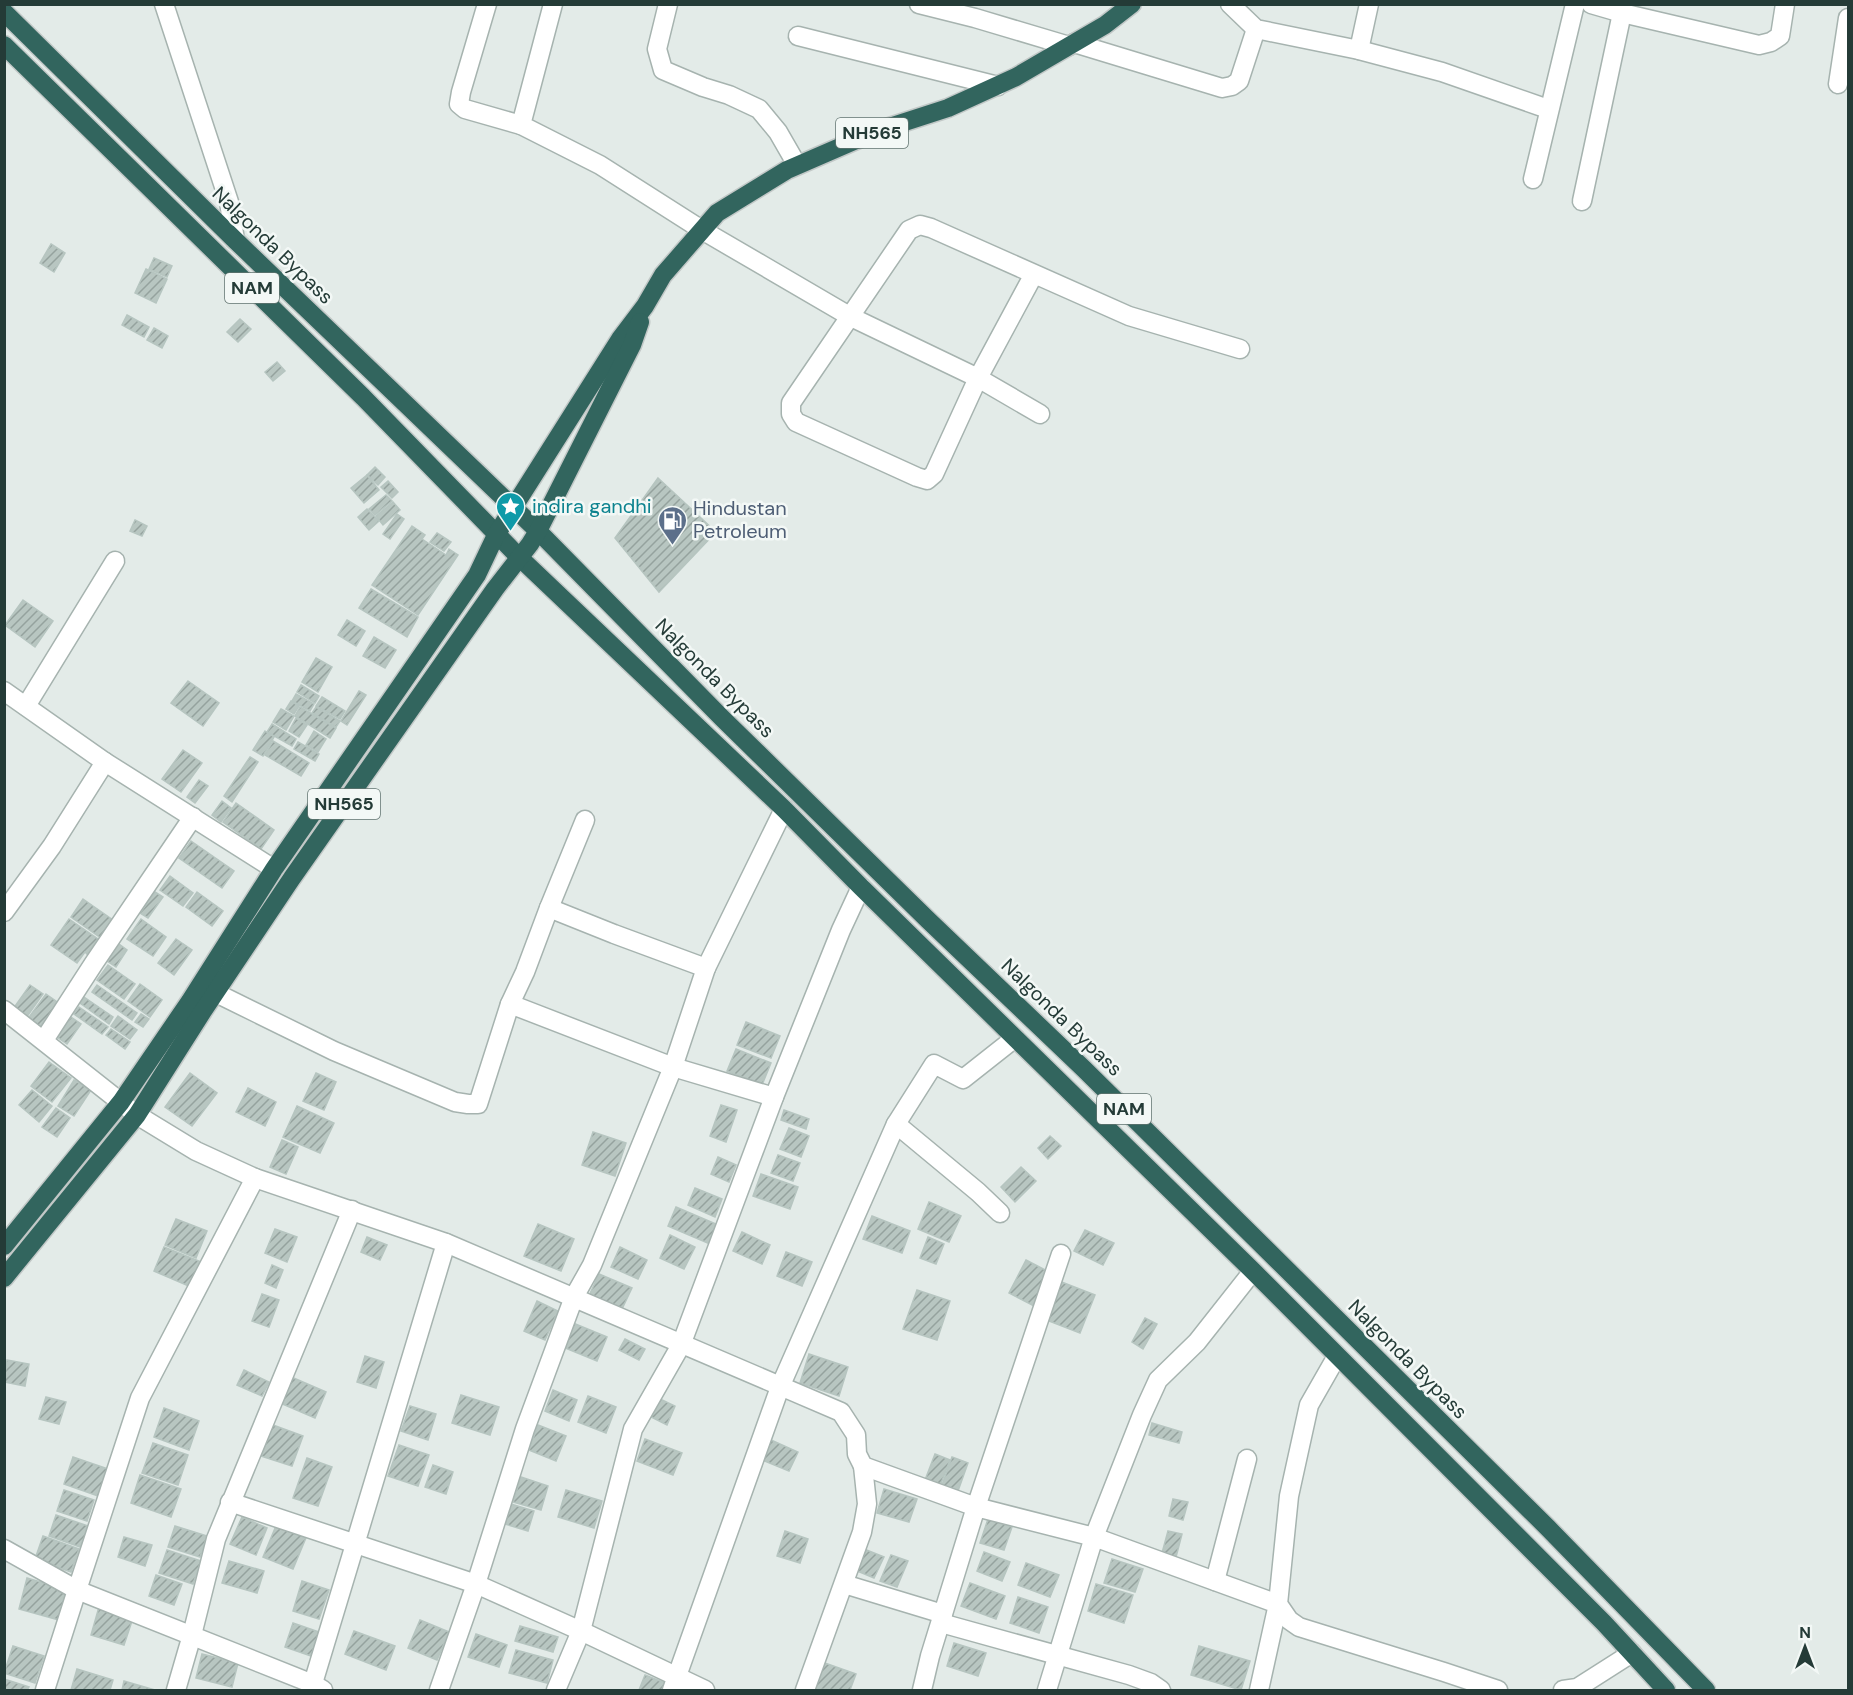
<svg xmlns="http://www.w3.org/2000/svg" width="1853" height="1695" font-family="'DM Sans',sans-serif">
<defs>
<pattern id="building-hatch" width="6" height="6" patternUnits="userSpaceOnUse" patternTransform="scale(1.5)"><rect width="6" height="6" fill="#b8c6c1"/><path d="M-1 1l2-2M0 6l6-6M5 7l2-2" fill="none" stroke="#95a29e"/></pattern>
</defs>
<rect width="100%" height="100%" fill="#e3ebe8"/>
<g fill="url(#building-hatch)" stroke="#b6c5c0" stroke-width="1.5">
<path d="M51,244L65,253L54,272L40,263Z"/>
<path d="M154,258L172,266L167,277L149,269Z"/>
<path d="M146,269L167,279L156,303L135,293Z"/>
<path d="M127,315L149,327L144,337L122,325Z"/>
<path d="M240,319L251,329L238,342L227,332Z"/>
<path d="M154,328L168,336L162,348L147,340Z"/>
<path d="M277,362L285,371L273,381L265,372Z"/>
<path d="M375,467L385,477L378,485L367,475Z"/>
<path d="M367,475L379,490L364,503L351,488Z"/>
<path d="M658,478L716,532L659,592L615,538Z"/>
<path d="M388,481L398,492L392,498L381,487Z"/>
<path d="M386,495L392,501L375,515L369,509Z"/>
<path d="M393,502L400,510L383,525L376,516Z"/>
<path d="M367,509L379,521L369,530L358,517Z"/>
<path d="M397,514L404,519L390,539L383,534Z"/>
<path d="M135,520L147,526L142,536L130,531Z"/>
<path d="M412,526L425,535L422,539L446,555L449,549L458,555L418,615L372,585Z"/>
<path d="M437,533L451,542L444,551L430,542Z"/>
<path d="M371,589L418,617L407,637L359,608Z"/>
<path d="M23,600L53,621L35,647L5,625Z"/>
<path d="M347,620L365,631L356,646L338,635Z"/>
<path d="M374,637L396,650L385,668L363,656Z"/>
<path d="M316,658L332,667L318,692L302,682Z"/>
<path d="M188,681L219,703L203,726L171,703Z"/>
<path d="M301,685L319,696L315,703L297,692Z"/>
<path d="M359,691L366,695L347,725L341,721Z"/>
<path d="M296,694L314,704L310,711L292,701Z"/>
<path d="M322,697L345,711L340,719L316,706Z"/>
<path d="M291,701L299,706L294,714L286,709Z"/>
<path d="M300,707L336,728L330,738L295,716Z"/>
<path d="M316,707L340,721L336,727L312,713Z"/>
<path d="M281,709L294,716L286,730L273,722Z"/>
<path d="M296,718L307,725L299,737L289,731Z"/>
<path d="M272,724L296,739L292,746L267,732Z"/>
<path d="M265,731L274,737L263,756L253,750Z"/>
<path d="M314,731L326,739L318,752L306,745Z"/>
<path d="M273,741L309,763L301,776L265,755Z"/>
<path d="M298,742L319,754L315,761L294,749Z"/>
<path d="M183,750L202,763L181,792L162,779Z"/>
<path d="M250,757L258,762L232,802L224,796Z"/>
<path d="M199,780L208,786L195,803L187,797Z"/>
<path d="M222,801L231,808L221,822L212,815Z"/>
<path d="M236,803L274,830L261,849L223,822Z"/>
<path d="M191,841L234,871L222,888L179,858Z"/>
<path d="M170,876L193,893L183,906L160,890Z"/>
<path d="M155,892L163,897L148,918L140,913Z"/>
<path d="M197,892L223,911L212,926L186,907Z"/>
<path d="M83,899L116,922L101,938L71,917Z"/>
<path d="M69,919L98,939L87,954L85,952L77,963L51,945Z"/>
<path d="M141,919L166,937L153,956L127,939Z"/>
<path d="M176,939L192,950L174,975L158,963Z"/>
<path d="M119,944L127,950L116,967L107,961Z"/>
<path d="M108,965L135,984L124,999L97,980Z"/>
<path d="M140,984L162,1000L150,1017L128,1001Z"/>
<path d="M30,985L43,994L26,1018L13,1009Z"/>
<path d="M97,985L137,1013L132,1020L92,992Z"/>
<path d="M46,994L60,1004L41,1030L27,1020Z"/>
<path d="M84,997L113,1017L109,1024L80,1003Z"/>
<path d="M79,1007L108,1027L102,1034L74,1014Z"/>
<path d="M141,1014L149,1019L143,1027L135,1022Z"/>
<path d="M118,1016L137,1030L130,1039L111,1026Z"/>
<path d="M71,1017L81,1024L67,1044L57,1037Z"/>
<path d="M746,1022L780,1036L771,1058L737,1045Z"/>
<path d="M111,1029L130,1042L125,1049L106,1035Z"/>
<path d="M736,1049L771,1063L762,1085L727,1071Z"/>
<path d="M49,1062L71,1078L52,1102L31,1086Z"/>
<path d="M190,1073L217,1093L192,1126L165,1107Z"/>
<path d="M316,1073L336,1082L324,1110L303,1101Z"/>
<path d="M74,1080L91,1090L74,1116L58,1106Z"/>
<path d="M248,1088L276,1102L265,1126L236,1112Z"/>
<path d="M32,1090L52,1106L39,1122L19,1105Z"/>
<path d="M721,1105L737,1110L726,1142L710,1136Z"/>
<path d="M297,1106L334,1123L320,1153L283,1137Z"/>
<path d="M56,1108L70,1118L57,1137L42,1127Z"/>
<path d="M784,1110L809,1119L806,1129L781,1120Z"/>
<path d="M789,1128L809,1136L801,1157L780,1149Z"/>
<path d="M593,1132L626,1143L615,1176L582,1165Z"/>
<path d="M1050,1136L1061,1146L1048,1159L1038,1148Z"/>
<path d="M282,1140L298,1147L286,1174L270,1167Z"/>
<path d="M778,1155L800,1163L793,1181L771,1173Z"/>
<path d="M718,1157L736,1165L729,1182L711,1174Z"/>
<path d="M1021,1167L1036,1181L1015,1202L1001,1187Z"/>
<path d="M761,1174L798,1187L790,1209L753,1196Z"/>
<path d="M695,1188L722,1199L715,1217L688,1205Z"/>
<path d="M929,1202L961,1216L949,1242L918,1229Z"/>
<path d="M676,1207L718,1225L710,1244L668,1226Z"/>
<path d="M872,1216L910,1231L902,1253L863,1239Z"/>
<path d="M176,1219L207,1231L196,1258L165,1245Z"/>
<path d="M538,1224L574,1239L561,1271L524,1256Z"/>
<path d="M275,1229L297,1237L287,1262L265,1253Z"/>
<path d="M1085,1230L1114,1243L1103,1265L1074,1251Z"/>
<path d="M742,1232L770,1245L762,1264L733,1251Z"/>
<path d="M670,1235L695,1247L684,1269L660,1258Z"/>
<path d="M367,1237L387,1245L380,1260L361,1252Z"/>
<path d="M928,1237L944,1244L936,1264L920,1258Z"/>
<path d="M164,1247L201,1262L191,1287L154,1271Z"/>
<path d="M620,1247L647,1260L638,1279L611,1267Z"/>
<path d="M786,1252L812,1262L802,1286L777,1276Z"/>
<path d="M1026,1260L1053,1274L1036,1307L1009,1293Z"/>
<path d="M272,1265L283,1270L276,1288L265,1283Z"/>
<path d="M599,1274L632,1288L621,1311L588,1298Z"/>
<path d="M1059,1281L1095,1295L1080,1333L1044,1319Z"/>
<path d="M917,1290L950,1301L937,1340L903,1329Z"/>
<path d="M262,1294L279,1300L269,1327L252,1321Z"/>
<path d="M537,1301L558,1311L545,1340L524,1331Z"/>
<path d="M1145,1318L1157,1324L1143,1349L1132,1342Z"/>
<path d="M573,1323L607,1337L597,1361L563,1347Z"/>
<path d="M625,1339L645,1349L639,1360L619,1350Z"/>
<path d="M809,1354L848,1367L839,1396L800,1383Z"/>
<path d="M365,1356L384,1362L376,1388L357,1382Z"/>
<path d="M7,1360L29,1364L25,1386L4,1382Z"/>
<path d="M244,1370L269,1382L262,1396L237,1385Z"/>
<path d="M289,1376L326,1392L315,1418L278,1402Z"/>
<path d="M553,1390L577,1400L569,1421L545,1411Z"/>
<path d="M461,1395L499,1407L490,1435L452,1423Z"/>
<path d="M588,1396L616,1407L606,1433L578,1422Z"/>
<path d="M46,1397L66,1402L59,1424L39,1419Z"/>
<path d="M660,1399L675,1406L667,1425L651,1417Z"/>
<path d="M410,1406L436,1414L428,1440L401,1431Z"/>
<path d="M164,1408L199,1421L189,1450L154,1437Z"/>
<path d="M1152,1423L1182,1432L1179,1443L1149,1435Z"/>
<path d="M273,1425L303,1436L292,1466L261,1456Z"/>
<path d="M538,1425L566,1436L556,1461L529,1450Z"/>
<path d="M645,1439L682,1453L673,1475L637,1461Z"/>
<path d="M771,1440L798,1452L789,1471L762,1460Z"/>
<path d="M153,1443L188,1455L178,1485L142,1473Z"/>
<path d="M399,1445L429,1455L418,1486L388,1476Z"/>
<path d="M935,1454L950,1460L940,1486L925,1480Z"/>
<path d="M73,1457L111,1470L101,1497L64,1484Z"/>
<path d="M952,1457L968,1463L958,1491L942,1485Z"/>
<path d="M307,1458L332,1467L318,1506L293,1498Z"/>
<path d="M433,1465L453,1472L446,1494L425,1487Z"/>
<path d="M140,1475L181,1489L171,1517L131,1503Z"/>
<path d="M521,1477L548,1486L541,1510L513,1502Z"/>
<path d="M884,1489L917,1499L909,1522L877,1513Z"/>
<path d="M64,1490L94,1500L87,1521L57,1511Z"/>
<path d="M566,1490L602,1501L594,1528L558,1517Z"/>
<path d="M1173,1499L1188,1502L1183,1520L1169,1516Z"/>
<path d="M511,1504L534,1511L528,1531L505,1524Z"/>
<path d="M56,1515L91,1527L83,1548L49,1536Z"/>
<path d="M242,1517L267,1528L256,1555L230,1544Z"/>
<path d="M988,1519L1012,1527L1004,1550L980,1543Z"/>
<path d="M278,1521L308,1533L293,1569L263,1557Z"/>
<path d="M175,1526L207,1536L200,1557L168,1547Z"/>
<path d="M785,1531L808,1539L800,1563L777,1556Z"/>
<path d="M1168,1531L1182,1534L1176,1557L1162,1553Z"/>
<path d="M43,1536L79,1549L71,1572L35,1559Z"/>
<path d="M124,1537L152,1545L145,1566L118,1557Z"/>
<path d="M864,1549L884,1557L874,1578L855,1570Z"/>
<path d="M167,1550L201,1561L193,1584L159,1573Z"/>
<path d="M984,1552L1010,1562L1002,1581L977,1571Z"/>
<path d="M891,1555L908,1561L897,1587L880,1581Z"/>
<path d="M1112,1559L1143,1569L1135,1592L1104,1583Z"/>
<path d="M229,1561L264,1571L257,1593L222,1583Z"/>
<path d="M1026,1563L1059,1575L1050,1597L1018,1585Z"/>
<path d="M156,1575L182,1584L174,1605L149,1596Z"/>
<path d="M27,1578L68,1590L59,1620L19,1609Z"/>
<path d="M302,1581L329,1590L319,1619L293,1611Z"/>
<path d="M970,1583L1005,1596L996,1619L961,1606Z"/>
<path d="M1096,1584L1133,1595L1124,1623L1088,1611Z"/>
<path d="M1018,1597L1048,1607L1039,1633L1010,1623Z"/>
<path d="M99,1607L133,1618L124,1645L91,1635Z"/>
<path d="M420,1620L449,1632L437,1660L408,1648Z"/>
<path d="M293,1623L319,1632L311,1656L285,1647Z"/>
<path d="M520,1626L558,1637L553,1652L515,1641Z"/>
<path d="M354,1631L395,1646L386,1670L345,1654Z"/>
<path d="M476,1634L507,1645L499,1667L468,1657Z"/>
<path d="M954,1643L986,1653L978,1676L947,1666Z"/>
<path d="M13,1646L44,1656L35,1683L4,1673Z"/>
<path d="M1199,1646L1250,1661L1241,1690L1191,1675Z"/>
<path d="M516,1650L553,1660L547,1683L509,1673Z"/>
<path d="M202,1654L238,1663L232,1687L196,1678Z"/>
<path d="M822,1662L856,1674L850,1690L812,1689Z"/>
<path d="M77,1669L113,1680L110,1690H71Z"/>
<path d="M645,1675L665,1683L662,1690H639Z"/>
<path d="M4,1679L29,1687L27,1690H4Z"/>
<path d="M124,1681L155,1690H122Z"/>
</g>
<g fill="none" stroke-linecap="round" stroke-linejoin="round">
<defs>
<g id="minor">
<path d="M164,4L229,202L235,240"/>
<path d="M487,4L461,92L459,104L465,109L521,125"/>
<path d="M553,4L521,125L600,165L702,230L851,317L978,378L1040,414"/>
<path d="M668,4L657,49L663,70L703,87L729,95L759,109L778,132L797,165"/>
<path d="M919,4L975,18L1069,46"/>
<path d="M1230,4L1256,29L1359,50L1442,72L1548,109"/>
<path d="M1591,4L1622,13L1759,45L1771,42L1780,36L1785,4"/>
<path d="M798,36L998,86"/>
<path d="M1074,43L1222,88L1232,86L1239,81L1256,29"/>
<path d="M1359,50L1369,4"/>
<path d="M1838,84L1848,18"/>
<path d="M1533,179L1575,4"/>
<path d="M1582,201L1622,13"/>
<path d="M1034,274L978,378L934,474L927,480L917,477L796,422L791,414V403L909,230L920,225L931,228L1129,316L1240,349"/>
<path d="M4,691L105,762L274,869"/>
<path d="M26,706L115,561"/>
<path d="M549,908L585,820"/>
<path d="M4,912L52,846L105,762"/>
<path d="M216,993L334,1051L455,1102L468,1104H478L510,1004"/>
<path d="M4,1010L137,1115L196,1151L255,1178L446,1243L841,1412L856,1435L857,1454L863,1466L976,1507L1061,1254"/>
<path d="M44,1040L94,963L193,817"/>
<path d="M774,1097L673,1067L510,1004L525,972L549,908L614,934L706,968L784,809"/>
<path d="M896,1124L978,1192L1000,1213"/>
<path d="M1253,1271L1197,1342L1158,1380L1142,1415L1094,1537L1278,1604L1259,1690"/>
<path d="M1337,1356L1309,1405L1289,1496L1278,1604L1289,1620L1299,1627L1444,1672L1498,1690"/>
<path d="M230,1502L476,1584L581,1631L705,1690"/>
<path d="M4,1549L77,1590L313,1684L323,1690"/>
<path d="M1215,1581L1247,1459"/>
<path d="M844,1584L943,1614"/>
<path d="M941,1623L1129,1675L1151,1683L1161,1690"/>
<path d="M45,1690L77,1590L140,1398L255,1178"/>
<path d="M176,1690L192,1635L216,1539L352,1210"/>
<path d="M311,1690L446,1243"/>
<path d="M439,1690L476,1584L525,1429L574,1297L592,1265L673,1067L706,968"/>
<path d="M556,1690L581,1631L633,1429L681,1345L774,1097L841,930L861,887"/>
<path d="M672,1690L780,1387L896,1124L934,1064L963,1079L1015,1038"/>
<path d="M805,1690L862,1532L867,1504L863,1466"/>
<path d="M922,1690L930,1656L976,1507L1094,1537L1047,1690"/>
<path d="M1563,1690L1577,1688L1632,1653"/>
</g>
<g id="highway">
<path d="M4,12L235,240L538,531L722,718L928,920L1084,1069L1548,1528L1706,1690"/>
<path d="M4,45L363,397L520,558L784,809L861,887L1253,1271L1604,1623L1666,1690"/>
<path d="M4,1246L121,1102L190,1001L274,869L477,575L496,535L620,339L645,306L663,275L717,213L787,170L877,131L948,108L1016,77L1105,25L1132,4"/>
<path d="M4,1278L137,1115L203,1011L292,878L495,589L530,544L538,531L632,345L640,322"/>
</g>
</defs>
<use href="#minor" stroke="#a6b3af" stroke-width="21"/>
<use href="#highway" stroke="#c2c8c7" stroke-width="21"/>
<use href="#minor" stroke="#fff" stroke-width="18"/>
<use href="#highway" stroke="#32655e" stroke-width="18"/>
</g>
<defs>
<symbol id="sight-pin" viewBox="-11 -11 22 30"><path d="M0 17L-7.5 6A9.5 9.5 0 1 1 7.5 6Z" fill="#0f9aa8" stroke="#f3f8f6"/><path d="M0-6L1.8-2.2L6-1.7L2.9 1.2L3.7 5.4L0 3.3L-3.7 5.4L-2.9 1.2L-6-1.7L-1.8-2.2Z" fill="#fff"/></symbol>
<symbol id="fuel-pin" viewBox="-11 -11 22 30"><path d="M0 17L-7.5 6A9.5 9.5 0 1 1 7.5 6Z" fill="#5c6f8a" stroke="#f3f8f6"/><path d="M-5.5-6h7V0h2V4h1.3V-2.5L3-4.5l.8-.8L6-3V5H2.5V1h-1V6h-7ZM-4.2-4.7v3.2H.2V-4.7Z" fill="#fff"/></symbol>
</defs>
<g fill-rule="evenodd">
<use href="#sight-pin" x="494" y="490" width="33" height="45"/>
<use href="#fuel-pin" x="656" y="504" width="33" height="45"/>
</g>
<g text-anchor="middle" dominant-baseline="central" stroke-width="5" stroke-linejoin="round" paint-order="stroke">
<g fill="#f3f8f6" stroke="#627470" stroke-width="1.5">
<rect x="836" y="118" width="72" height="30" rx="4.5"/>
<rect x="225" y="273" width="54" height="30" rx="4.5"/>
<rect x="308" y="789" width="72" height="30" rx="4.5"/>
<rect x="1097" y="1094" width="54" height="30" rx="4.5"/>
</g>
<g font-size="18" font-weight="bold" fill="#243b37">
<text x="872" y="133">NH565</text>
<text x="252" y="288">NAM</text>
<text x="344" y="804">NH565</text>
<text x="1124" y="1109">NAM</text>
</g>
<g font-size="20" fill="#243b37" stroke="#f3f8f6">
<text transform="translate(273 245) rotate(44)">Nalgonda Bypass</text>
<text transform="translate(715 678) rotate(45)">Nalgonda Bypass</text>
<text transform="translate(1062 1017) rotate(44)">Nalgonda Bypass</text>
<text transform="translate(1408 1359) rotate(45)">Nalgonda Bypass</text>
</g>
<g font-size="20" fill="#0d838f" stroke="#f3f8f6" text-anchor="start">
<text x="532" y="506">indira gandhi</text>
</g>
<g font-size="20" fill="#4e5e75" stroke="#f3f8f6" text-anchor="start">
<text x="693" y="508">Hindustan<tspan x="693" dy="23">Petroleum</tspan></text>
</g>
</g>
<rect width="1853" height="1695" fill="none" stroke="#243b37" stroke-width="12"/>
<g transform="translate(1805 1647)" stroke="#f3f8f6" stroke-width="4.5" paint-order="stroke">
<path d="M0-4.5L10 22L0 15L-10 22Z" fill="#243b37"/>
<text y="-9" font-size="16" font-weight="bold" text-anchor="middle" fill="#243b37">N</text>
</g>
</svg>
